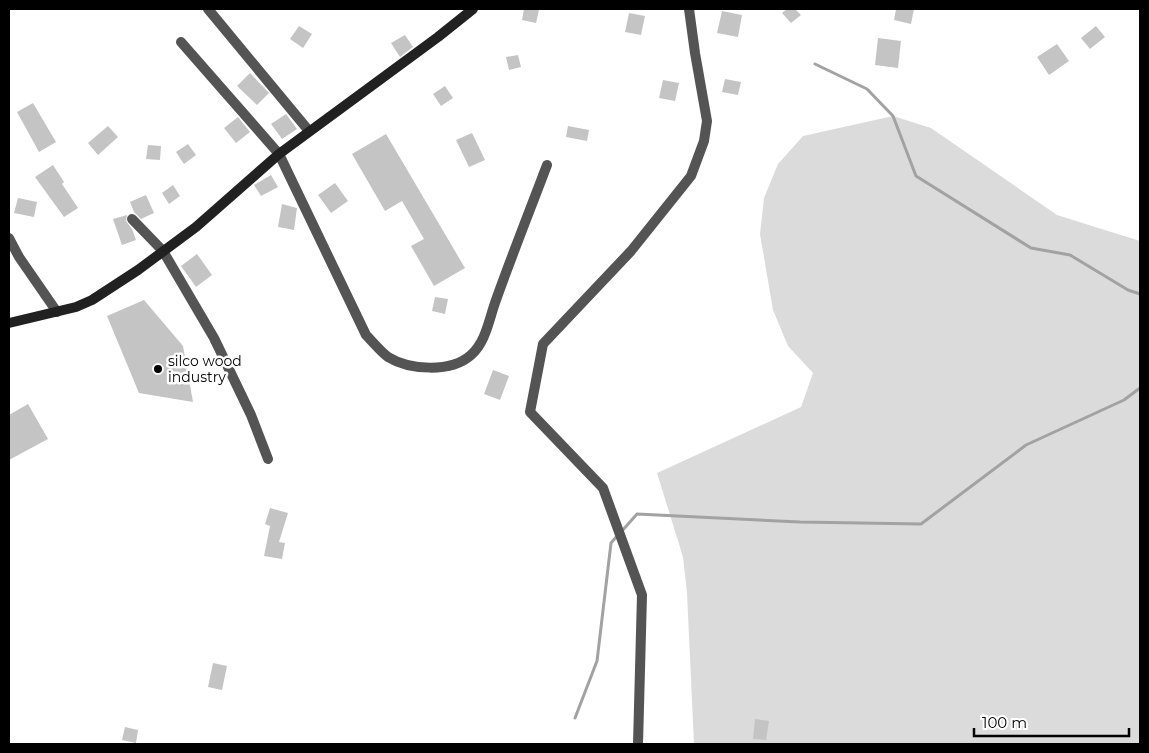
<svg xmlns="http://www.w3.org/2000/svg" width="1149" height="753" font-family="Montserrat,sans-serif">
<rect width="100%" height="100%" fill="#fff"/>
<path fill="#dbdbdb" d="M893,116L931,128L1057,215L1140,241V744H694L687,593L683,557L657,473L801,407L813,373L788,346L773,310L760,234L764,198L778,164L803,136Z"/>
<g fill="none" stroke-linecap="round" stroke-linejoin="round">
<g stroke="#a2a2a2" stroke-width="3">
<path d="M815,64L867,89L893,116L916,176L1031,248L1070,255L1128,290L1140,294"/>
<path d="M622,531L637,514L800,522L921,524L1026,445L1124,400L1140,388"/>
<path d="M575,718L597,661L611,543L617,536"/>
</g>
</g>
<g fill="#c4c4c4">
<path d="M524,9L539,10L536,23L522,20Z"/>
<path d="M787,9H795L801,15L791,23L782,13Z"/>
<path d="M896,9H914L911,24L894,20Z"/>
<path d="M722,11L742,15L738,37L717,33Z"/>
<path d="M629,13L645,16L641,35L625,32Z"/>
<path d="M299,26L312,34L303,48L290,39Z"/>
<path d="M1096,26L1105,37L1090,49L1081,38Z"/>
<path d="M405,35L413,47L400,57L391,43Z"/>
<path d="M878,38L901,41L898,68L875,65Z"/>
<path d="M1057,44L1069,61L1049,75L1037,57Z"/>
<path d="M518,55L521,67L509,70L506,57Z"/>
<path d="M250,73L269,93L257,105L237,86Z"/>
<path d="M725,79L741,82L738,95L722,92Z"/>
<path d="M663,80L679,83L675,101L659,98Z"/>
<path d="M445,86L453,98L441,106L433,94Z"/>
<path d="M33,103L56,142L39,152L17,112Z"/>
<path d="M286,114L297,129L282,139L271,124Z"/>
<path d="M238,117L250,132L236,143L224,128Z"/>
<path d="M108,126L118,137L98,155L88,143Z"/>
<path d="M568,126L589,130L587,141L566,137Z"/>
<path d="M472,133L485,160L469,167L456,140Z"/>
<path d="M386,134L465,268L434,286L411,246L424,239L402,201L385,211L352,154Z"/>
<path d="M188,144L196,155L184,164L176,152Z"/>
<path d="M148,145L161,146L160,160L146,159Z"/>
<path d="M53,165L64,182L62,184L78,208L64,217L35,177Z"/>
<path d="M271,175L278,187L261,196L254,185Z"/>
<path d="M335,183L348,201L331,213L318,195Z"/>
<path d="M173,185L180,196L169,204L162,193Z"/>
<path d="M146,195L154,213L141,219L134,212L130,202Z"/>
<path d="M18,198L37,202L34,217L14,213Z"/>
<path d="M282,204L297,208L294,230L278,227Z"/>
<path d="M127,215L126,221L132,229L136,240L122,245L113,219Z"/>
<path d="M197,254L212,275L196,287L181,266Z"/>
<path d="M435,297L448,299L445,314L432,311Z"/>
<path d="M144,300L183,346L193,402L139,393L107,316Z"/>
<path d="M493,370L509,376L500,400L484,394Z"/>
<path d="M28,404L48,439L9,460V415Z"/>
<path d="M270,508L288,513L279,542L285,543L282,559L264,556L270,526L265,524Z"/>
<path d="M213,663L227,666L222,690L208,687Z"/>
<path d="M755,719L769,721L766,740L753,739Z"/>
<path d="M125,727L138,730L136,743L122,740Z"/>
</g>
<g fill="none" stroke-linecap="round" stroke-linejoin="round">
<g stroke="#545454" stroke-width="10">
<path d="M208,9L309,131"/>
<path d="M181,42L279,154L366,335C373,342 380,351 388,357C409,370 451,373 471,355C486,342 489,319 496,300C512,255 530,210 547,165"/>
<path d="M132,219L163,251L214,338L251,415L268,459"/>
<path d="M9,238L19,257L57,312"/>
<path d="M638,744L642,595L603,488L530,412L543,344L631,251L691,176L704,141L707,121L695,53L689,9"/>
</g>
<path stroke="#212121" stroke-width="10" d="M9,323L76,307L92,300L138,270L196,227L279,154L438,37L473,9"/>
</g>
<circle fill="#000" stroke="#fff" stroke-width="2" cx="158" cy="369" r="5"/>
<g text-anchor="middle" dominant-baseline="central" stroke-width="5" stroke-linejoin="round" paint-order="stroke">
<g font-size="14" fill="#000" stroke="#fff" text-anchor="start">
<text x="168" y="361">silco wood<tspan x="168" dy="16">industry</tspan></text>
</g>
</g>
<rect width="1149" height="753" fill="none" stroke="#000000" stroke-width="20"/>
<path d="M974 728v8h155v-8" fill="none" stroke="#000000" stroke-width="2.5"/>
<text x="982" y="728" font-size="15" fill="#000000" stroke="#ffffff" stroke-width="4" paint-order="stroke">100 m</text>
</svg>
